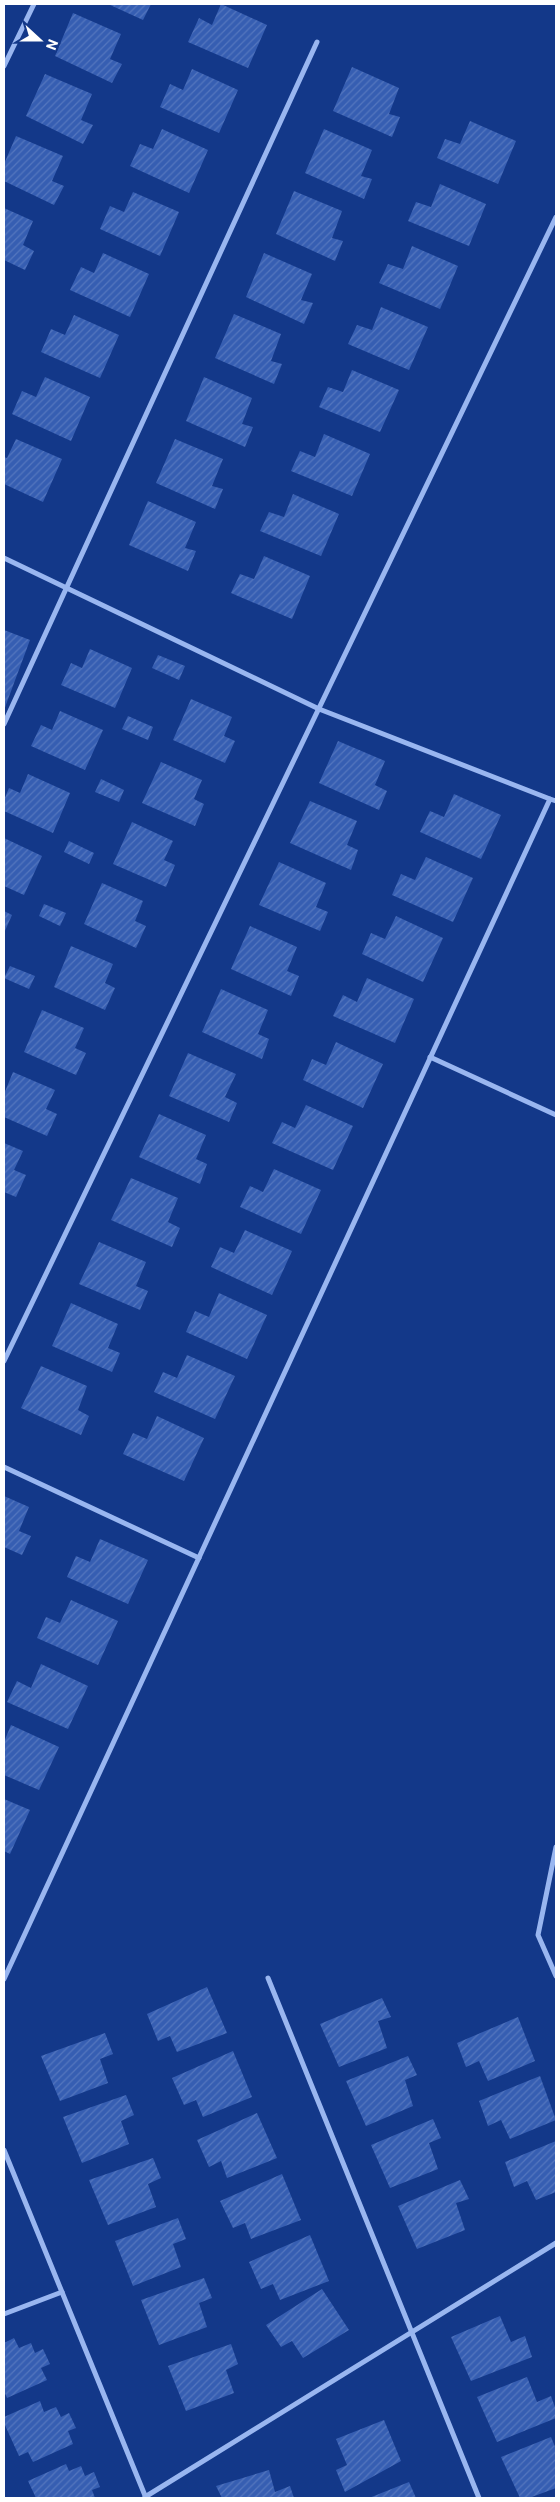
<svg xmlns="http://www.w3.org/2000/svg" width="560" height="2502" font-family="Roboto,sans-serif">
<defs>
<pattern id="building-hatch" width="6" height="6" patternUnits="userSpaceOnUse" patternTransform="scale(1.25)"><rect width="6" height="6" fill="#365eb2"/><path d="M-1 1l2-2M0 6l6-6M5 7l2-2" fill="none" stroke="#5476be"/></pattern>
</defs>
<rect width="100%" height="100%" fill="#133889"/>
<g fill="url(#building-hatch)">
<path d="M108,4H151L143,20Z"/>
<path d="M221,4L267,25L248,68L188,42L199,18L212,25Z"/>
<path d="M73,13L121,34L110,59L122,64L112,83L55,56Z"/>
<path d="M352,67L399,88L389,114L400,117L392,137L333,111Z"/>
<path d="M192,69L238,90L219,133L160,107L170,84L183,90Z"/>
<path d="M45,74L92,94L81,120L93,125L83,144L26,116Z"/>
<path d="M470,121L516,141L498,184L437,158L445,139L460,144Z"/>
<path d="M162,129L208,150L189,193L130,166L140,144L153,149Z"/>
<path d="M324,129L372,150L361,176L372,179L364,199L305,173Z"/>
<path d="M16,136L63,156L52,181L64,186L54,205L4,181V164Z"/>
<path d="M440,184L486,204L469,246L408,221L416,202L431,207Z"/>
<path d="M294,191L342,211L332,238L343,241L335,261L276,234Z"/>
<path d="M133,192L179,212L160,256L100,229L110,206L124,212Z"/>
<path d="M4,208L33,221L23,245L34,251L25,270L4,260Z"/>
<path d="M412,246L458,266L440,309L379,283L388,264L403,269Z"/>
<path d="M103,253L149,274L130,317L70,290L81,267L94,273Z"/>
<path d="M264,253L312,274L301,300L313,303L304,324L246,297Z"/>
<path d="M381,307L428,327L409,370L348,344L357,325L372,330Z"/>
<path d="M234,314L281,334L271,361L282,364L274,384L215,358Z"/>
<path d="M74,315L119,335L100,378L41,352L51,329L65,335Z"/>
<path d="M352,370L399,390L380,432L319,407L328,387L343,392Z"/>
<path d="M45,377L90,397L71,441L12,414L22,391L36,397Z"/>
<path d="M204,377L252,398L242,424L253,427L245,447L186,421Z"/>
<path d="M324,434L370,454L352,496L291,471L300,451L315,457Z"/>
<path d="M16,439L62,459L43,502L4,484V457L7,458Z"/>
<path d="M175,439L223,459L212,486L223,489L215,509L156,483Z"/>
<path d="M293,494L339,514L321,556L260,531L269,512L284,517Z"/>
<path d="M148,501L196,522L185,548L196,551L188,571L129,545Z"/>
<path d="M264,556L310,576L292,619L231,593L240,574L254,579Z"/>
<path d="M4,630L30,640L4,710Z"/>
<path d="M90,649L132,668L115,708L61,685L71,663L82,668Z"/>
<path d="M158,655L185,666L179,680L152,668Z"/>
<path d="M191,699L232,717L224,736L235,741L225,763L173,740Z"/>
<path d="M60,711L103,730L85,770L31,746L41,725L52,730Z"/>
<path d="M128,716L153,727L148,740L122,729Z"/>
<path d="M338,741L385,761L375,785L387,791L379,810L319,783Z"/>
<path d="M161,762L202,780L194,799L204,804L195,826L142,803Z"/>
<path d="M28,774L70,793L53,833L4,811V800L9,788L20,793Z"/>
<path d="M101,779L124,790L119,802L95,792Z"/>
<path d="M454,794L501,815L481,859L420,832L430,811L444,817Z"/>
<path d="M310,801L357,821L347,845L358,850L351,870L290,843Z"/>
<path d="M132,822L173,841L164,860L175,865L166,887L113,864Z"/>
<path d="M4,838L42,856L24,895L4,886Z"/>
<path d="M69,841L94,853L89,864L64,852Z"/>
<path d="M426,857L473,878L453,922L392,895L401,874L415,880Z"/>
<path d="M279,862L326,883L316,907L328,912L320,931L259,905Z"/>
<path d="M102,883L143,901L135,921L146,926L136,948L84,924Z"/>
<path d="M44,904L66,913L60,926L39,916Z"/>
<path d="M4,911L12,915L4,933Z"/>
<path d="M396,916L443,938L423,982L362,954L371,933L385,939Z"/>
<path d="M250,926L297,947L287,971L299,976L291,996L231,969Z"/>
<path d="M71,946L113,964L105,983L115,988L105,1010L54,987Z"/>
<path d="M10,966L35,976L29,989L4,978Z"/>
<path d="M367,978L414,999L395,1043L333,1016L343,995L357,1002Z"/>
<path d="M221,989L268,1010L258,1034L269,1039L262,1059L202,1032Z"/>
<path d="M42,1010L84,1028L75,1048L86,1053L76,1075L24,1052Z"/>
<path d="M336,1042L383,1064L363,1108L303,1080L312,1059L326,1065Z"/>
<path d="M188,1053L236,1074L225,1097L237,1103L229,1122L169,1096Z"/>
<path d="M13,1072L55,1090L46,1109L57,1114L47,1136L4,1117V1094Z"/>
<path d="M306,1105L353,1126L333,1170L272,1143L282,1122L295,1128Z"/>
<path d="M159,1114L206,1135L196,1159L207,1164L200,1184L139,1157Z"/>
<path d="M4,1143L23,1151L14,1170L26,1175L16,1197L4,1192Z"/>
<path d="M274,1169L321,1190L301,1234L240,1207L250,1186L263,1192Z"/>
<path d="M131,1178L178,1198L168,1222L180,1228L172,1247L111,1220Z"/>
<path d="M245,1230L292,1251L272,1295L211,1267L220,1247L234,1253Z"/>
<path d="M99,1242L146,1262L136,1286L148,1291L140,1310L79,1284Z"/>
<path d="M219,1293L267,1315L247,1359L186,1332L195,1311L209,1317Z"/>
<path d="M71,1303L118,1324L108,1348L120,1353L112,1372L52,1346Z"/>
<path d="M187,1355L235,1376L215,1419L154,1392L163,1372L177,1378Z"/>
<path d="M41,1366L87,1386L78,1410L89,1416L81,1435L21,1408Z"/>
<path d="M157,1416L204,1438L184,1481L123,1454L133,1433L147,1439Z"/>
<path d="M4,1496L29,1507L19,1531L31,1536L22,1555L4,1547Z"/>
<path d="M100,1539L148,1560L128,1604L67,1577L76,1556L90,1562Z"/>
<path d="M71,1600L118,1621L98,1665L37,1638L46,1617L60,1623Z"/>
<path d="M41,1664L88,1686L68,1729L7,1702L17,1681L31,1688Z"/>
<path d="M11,1725L59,1747L39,1790L4,1775V1742Z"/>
<path d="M4,1799L30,1810L10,1854L4,1851Z"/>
<path d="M207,1987L227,2033L177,2052L170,2036L158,2041L147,2014Z"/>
<path d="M382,1998L391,2017L378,2021L387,2048L339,2067L320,2024Z"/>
<path d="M518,2017L535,2061L488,2081L479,2061L466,2067L457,2043Z"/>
<path d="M105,2033L113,2054L100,2059L108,2083L60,2101L41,2056Z"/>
<path d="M233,2051L252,2097L203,2117L196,2100L184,2105L172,2078Z"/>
<path d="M408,2056L417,2075L405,2080L413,2106L366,2126L346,2081Z"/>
<path d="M540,2076L556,2120L510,2139L501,2120L488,2126L479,2101Z"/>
<path d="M126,2095L134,2115L121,2121L129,2144L82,2163L63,2117Z"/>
<path d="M257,2113L277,2158L227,2178L221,2161L209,2167L197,2140Z"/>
<path d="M433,2119L441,2138L429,2143L438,2169L390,2188L371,2145Z"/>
<path d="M556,2141V2192L536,2200L527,2181L514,2187L505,2162Z"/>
<path d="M153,2158L161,2178L148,2184L156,2207L108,2225L89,2180Z"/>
<path d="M282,2174L301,2220L251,2239L245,2223L233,2228L220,2201Z"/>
<path d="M460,2180L469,2199L456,2203L465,2230L417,2249L398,2206Z"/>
<path d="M178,2218L186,2239L173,2244L181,2267L133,2286L115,2241Z"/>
<path d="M310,2235L329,2281L280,2300L273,2284L261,2289L249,2262Z"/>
<path d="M204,2278L212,2298L199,2303L207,2327L159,2345L141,2300Z"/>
<path d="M322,2289L349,2330L303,2358L292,2341L281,2347L266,2325Z"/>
<path d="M500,2316L511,2342L525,2336L532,2357L471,2381L451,2337Z"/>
<path d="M14,2338L19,2348L31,2343L35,2353L43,2349L50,2364L41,2368L47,2380L7,2398L4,2391V2343Z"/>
<path d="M231,2344L238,2364L226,2370L234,2393L186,2411L168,2366Z"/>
<path d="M527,2377L537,2402L551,2396L556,2410V2418L497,2442L477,2397Z"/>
<path d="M40,2401L44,2412L56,2407L61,2417L69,2413L76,2428L68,2431L73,2444L33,2462L28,2452L19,2456L4,2423V2417Z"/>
<path d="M384,2420L401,2461L345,2492L336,2470L347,2465L336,2439Z"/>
<path d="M551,2437L556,2449V2488L529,2498H520L501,2457Z"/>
<path d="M66,2464L69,2471L81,2466L85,2476L94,2472L100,2487L92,2490L95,2498H36L28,2481Z"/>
<path d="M269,2470L275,2492L290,2486L294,2498H222L216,2486Z"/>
<path d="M409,2482L416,2498H369Z"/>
</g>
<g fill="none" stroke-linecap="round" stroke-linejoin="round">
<g stroke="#99b6f0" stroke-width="5">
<path d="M4,66L34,4"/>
<path d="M4,558L319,709L550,799"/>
<path d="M4,724L317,42"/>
<path d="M430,1057L556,1115"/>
<path d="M4,1361L556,217"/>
<path d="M4,1467L199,1558"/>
<path d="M556,1847L538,1935L556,1976"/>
<path d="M268,1978L479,2498"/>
<path d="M4,1979L550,799L556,801"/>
<path d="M4,2150L146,2498"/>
<path d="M4,2314L62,2292"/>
<path d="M145,2497L556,2243"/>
</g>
</g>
<rect width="560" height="2502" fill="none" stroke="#ffffff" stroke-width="10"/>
<g transform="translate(40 40) rotate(111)" stroke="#133889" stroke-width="4" paint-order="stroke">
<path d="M0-4L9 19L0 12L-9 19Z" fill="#ffffff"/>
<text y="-8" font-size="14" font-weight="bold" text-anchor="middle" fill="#ffffff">N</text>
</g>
</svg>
